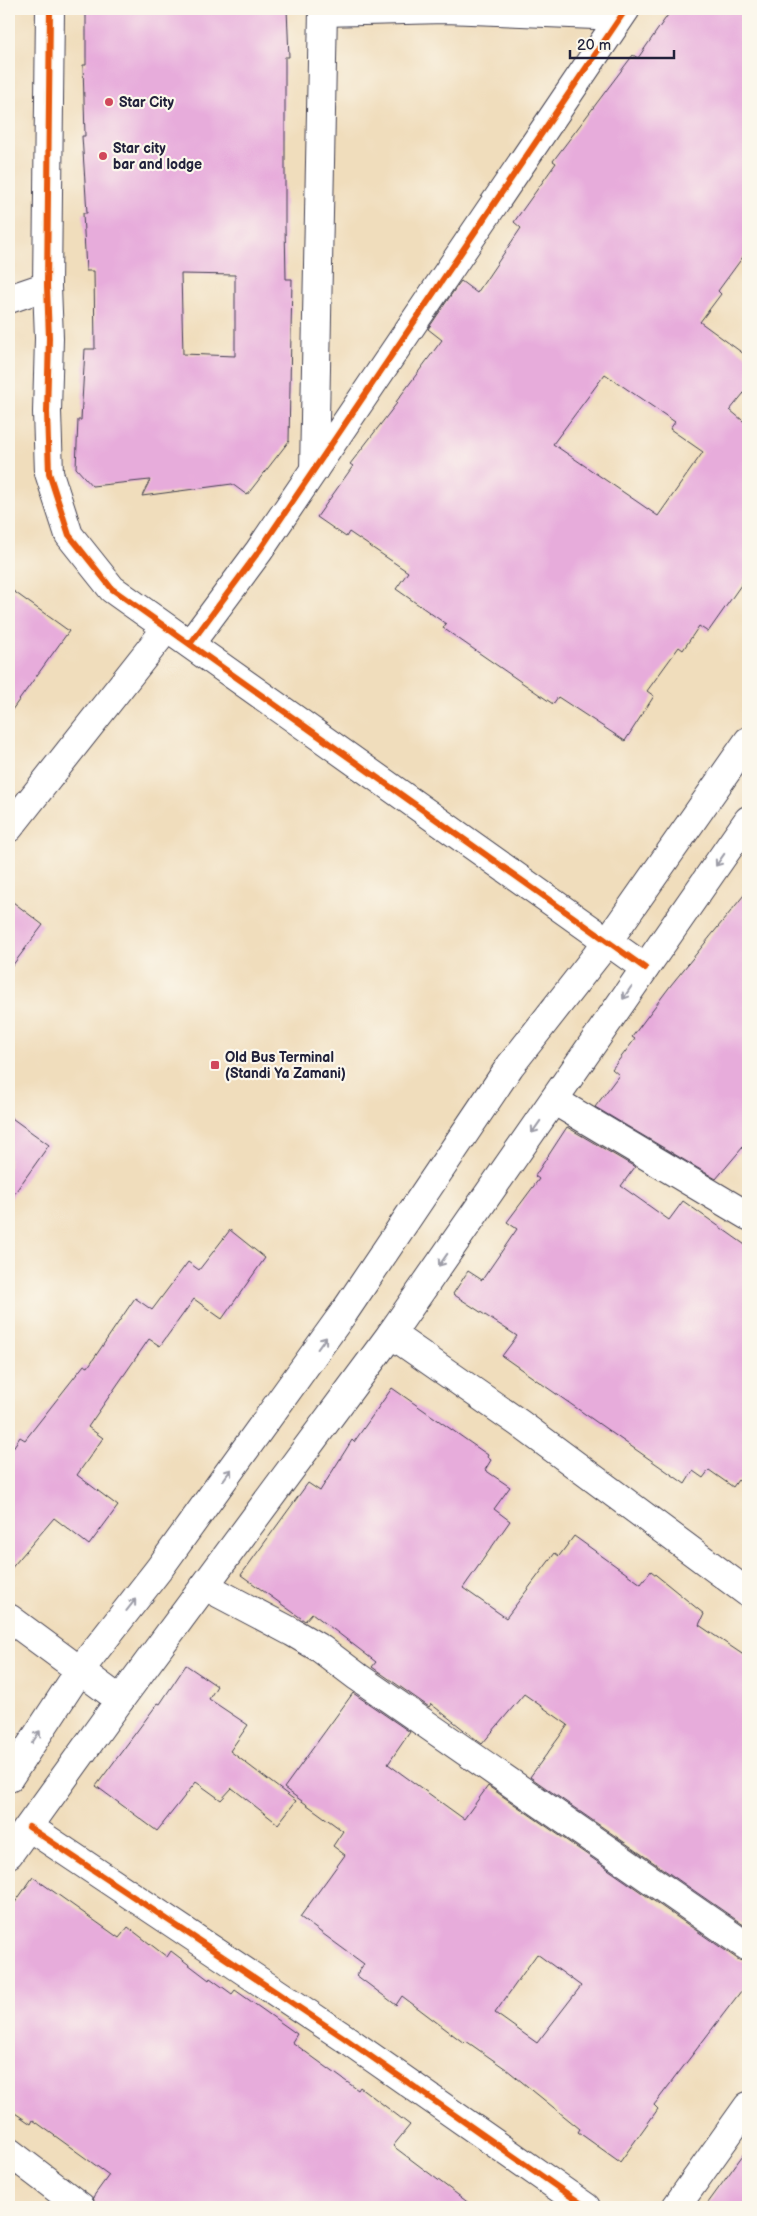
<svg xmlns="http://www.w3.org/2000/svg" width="757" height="2216" font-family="'Balsamiq Sans',sans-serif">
<rect width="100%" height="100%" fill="#fbf7ec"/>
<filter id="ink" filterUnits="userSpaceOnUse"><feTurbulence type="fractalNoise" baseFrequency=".02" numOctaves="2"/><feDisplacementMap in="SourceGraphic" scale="10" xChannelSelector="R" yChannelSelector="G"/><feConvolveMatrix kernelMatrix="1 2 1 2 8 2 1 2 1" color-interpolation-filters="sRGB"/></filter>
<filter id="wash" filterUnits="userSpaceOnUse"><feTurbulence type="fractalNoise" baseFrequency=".0096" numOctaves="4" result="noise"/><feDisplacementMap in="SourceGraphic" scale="20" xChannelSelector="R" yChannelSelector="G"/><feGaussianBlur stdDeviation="1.12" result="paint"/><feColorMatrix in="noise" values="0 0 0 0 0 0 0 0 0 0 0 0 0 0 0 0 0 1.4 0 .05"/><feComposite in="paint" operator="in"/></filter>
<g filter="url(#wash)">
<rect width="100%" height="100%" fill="#f0ddbc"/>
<g id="blocks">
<g fill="#e7acdb" fill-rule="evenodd">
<path d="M86,9H287L289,57H285V225L286,279H292L289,441L247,495L232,484L142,496L150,480L92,486L76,468L78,420H81L85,349H95L94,271H86L83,213H87L82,136H85L83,65H86ZM181,274L235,275V356L183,354Z"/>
<path d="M672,9H748V250L718,291L721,294L700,322L748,357V388L730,410L748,425V575L708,632L699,626L683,650L679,647L647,691L654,696L625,741L558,697L553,704L443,628L446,624L396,589L408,572L349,532L346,537L317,517L353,466L350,464L397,403L396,402L442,340L428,329L457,286L461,281L477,293L521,228L514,222L556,163L553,161L633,55L638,58ZM605,374L675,422L670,429L703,452L658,516L553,444Z"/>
<path d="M9,588L69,631L9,714Z"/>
<path d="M748,890V1141L716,1179L595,1107L619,1075L612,1069L635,1039L632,1037L671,985Z"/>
<path d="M9,899L43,925L9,970Z"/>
<path d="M9,1116L49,1145L9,1201Z"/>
<path d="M567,1127L635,1167L621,1186L669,1220L683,1201L748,1247V1488L738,1480L733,1487L709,1470L703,1478L693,1471L685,1484L502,1356L517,1336L453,1294L468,1271L482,1280L517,1229L507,1222L539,1179L535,1176Z"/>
<path d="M230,1230L265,1258L222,1319L194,1299L160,1346L149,1339L88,1427L103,1438L77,1475L118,1506L89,1545L54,1518L9,1571V1454L20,1437L25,1440L84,1365L88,1367L135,1298L152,1310L188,1262L199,1270Z"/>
<path d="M392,1388L488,1455L487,1457L491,1460L485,1470L510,1487L494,1509L510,1521L463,1588L506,1618L555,1553L559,1556L574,1536L641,1584L651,1571L704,1614L699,1625L748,1658V1928L530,1777L568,1725L524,1694L482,1744L431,1704L429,1707L372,1667L376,1662L312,1613L305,1621L241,1575L308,1483L320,1491L352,1440L354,1442Z"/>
<path d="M186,1665L217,1686L209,1699L248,1725L230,1751L296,1801L278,1824L232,1788L221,1800L196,1782L157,1831L96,1786L158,1703L160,1704Z"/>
<path d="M353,1693L410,1732L388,1764L464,1819L488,1786L739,1960L748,1962V1982L654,2105L658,2109L620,2162L578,2132L580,2129L506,2069L466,2041L464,2043L402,1996L396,2005L356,1975L364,1964L300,1917L345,1855L333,1846L343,1831L284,1788ZM537,1954L581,1986L537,2043L495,2013Z"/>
<path d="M33,1877L119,1938L128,1927L167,1957L171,1951L209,1980L210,1978L232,1994L235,1990L297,2034L292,2042L358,2090L360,2087L410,2125L393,2146L474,2207H96L93,2197L109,2175L33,2120L31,2124L9,2109V1911Z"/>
<path d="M748,2148V2207H705Z"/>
</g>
</g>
</g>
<g filter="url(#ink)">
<use href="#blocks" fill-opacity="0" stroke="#413e4e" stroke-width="1"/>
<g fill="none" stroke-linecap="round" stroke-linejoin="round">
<defs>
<g id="minor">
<path d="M50,9L47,286L49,338L47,412L49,473L69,535L112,589L645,968"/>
<path d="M323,12L445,9L620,16"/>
<path d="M9,299L47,286"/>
<path d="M314,470L323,9"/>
<path d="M190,644L259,551L626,9"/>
<path d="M9,828L166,629"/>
<path d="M555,1101L748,1216"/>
<path d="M391,1334L519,1423L748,1593"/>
<path d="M205,1586L292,1632L321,1649L358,1677L748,1947"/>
<path d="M9,1618L120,1700"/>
<path d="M29,1827L343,2037L586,2207"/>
<path d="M9,2152L81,2207"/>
<path d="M676,2207L748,2106"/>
</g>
<g id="secondary">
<path d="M9,1778L80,1670L159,1569L345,1311L510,1066L608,941L748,741"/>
<path d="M9,1854L120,1700L391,1334L748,820"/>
</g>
</defs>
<use href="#minor" stroke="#413e4e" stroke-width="30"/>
<use href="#secondary" stroke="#413e4e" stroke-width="30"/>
<use href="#minor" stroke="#fff" stroke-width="28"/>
<use href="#secondary" stroke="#fff" stroke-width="28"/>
<defs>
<g id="cycleway">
<path d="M50,9L47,286L49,338L47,412L49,473L69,535L112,589L645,968"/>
<path d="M190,644L259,551L626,9"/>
<path d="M29,1827L343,2037L586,2207"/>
</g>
</defs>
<use href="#cycleway" stroke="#fbf7ec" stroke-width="9"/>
<use href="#cycleway" stroke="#e8590c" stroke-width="6"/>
</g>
<defs><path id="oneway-shaft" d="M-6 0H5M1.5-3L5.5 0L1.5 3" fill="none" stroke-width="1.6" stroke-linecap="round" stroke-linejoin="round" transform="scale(1.25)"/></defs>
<g stroke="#9c9ca7">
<use href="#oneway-shaft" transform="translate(720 860) rotate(125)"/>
<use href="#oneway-shaft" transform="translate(627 993) rotate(124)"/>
<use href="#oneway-shaft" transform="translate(536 1127) rotate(125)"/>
<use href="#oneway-shaft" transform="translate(443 1260) rotate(125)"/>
<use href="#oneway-shaft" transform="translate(322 1343) rotate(-54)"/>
<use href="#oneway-shaft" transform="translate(227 1475) rotate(-54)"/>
<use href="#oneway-shaft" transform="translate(131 1605) rotate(-52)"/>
<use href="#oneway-shaft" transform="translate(36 1737) rotate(-57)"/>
</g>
</g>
<g fill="#d1495b" stroke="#fbf7ec" stroke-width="2">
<circle cx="109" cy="102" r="5"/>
<circle cx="103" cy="156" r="5"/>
<rect x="210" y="1060" width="10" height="10" rx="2.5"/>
</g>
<g text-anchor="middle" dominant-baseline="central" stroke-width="4.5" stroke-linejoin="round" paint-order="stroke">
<g font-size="14" font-weight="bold" fill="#22223b" stroke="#fbf7ec" text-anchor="start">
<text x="119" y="102">Star City</text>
<text x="113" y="148">Star city<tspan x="113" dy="16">bar and lodge</tspan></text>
<text x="225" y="1057">Old Bus Terminal<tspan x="225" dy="16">(Standi Ya Zamani)</tspan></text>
</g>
</g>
<rect width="757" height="2216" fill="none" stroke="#fbf7ec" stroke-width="30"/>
<path d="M570 50v8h104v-8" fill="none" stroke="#22223b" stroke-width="2.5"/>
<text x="577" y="50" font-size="15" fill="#22223b" stroke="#fbf7ec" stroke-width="4" paint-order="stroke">20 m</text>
</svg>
